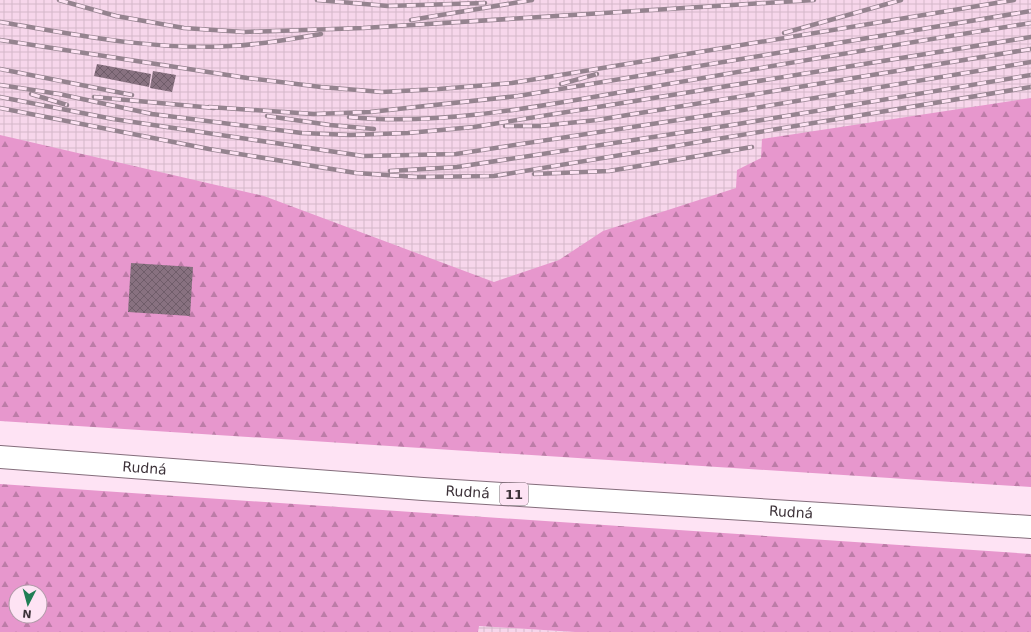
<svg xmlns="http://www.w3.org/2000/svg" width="1031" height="632" font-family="'DejaVu Sans',sans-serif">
<defs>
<pattern id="industrial-grid" width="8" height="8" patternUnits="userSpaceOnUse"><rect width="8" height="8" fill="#f7d6eb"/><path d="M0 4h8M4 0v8" fill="none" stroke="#d5b8ca"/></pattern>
<pattern id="forest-firs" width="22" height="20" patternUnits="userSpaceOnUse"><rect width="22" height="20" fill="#e797cd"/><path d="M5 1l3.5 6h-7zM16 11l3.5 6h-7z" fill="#bc7ca7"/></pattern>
<pattern id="building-cross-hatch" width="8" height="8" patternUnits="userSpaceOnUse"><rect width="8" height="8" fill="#887180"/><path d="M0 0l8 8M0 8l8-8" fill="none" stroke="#705d6a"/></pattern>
</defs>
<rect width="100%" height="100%" fill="#fee3f4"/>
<g fill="url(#industrial-grid)">
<path d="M0,0H1031V336L438,310L0,175Z"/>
<path d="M478,626L575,632H478Z"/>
</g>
<g fill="url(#forest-firs)" fill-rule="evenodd">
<path d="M1031,98V487L0,421V135L264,196L494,282L559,260L603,231L736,188L737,170L761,158L762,139Z"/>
<path d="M0,484L1031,554V632H575L479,626L478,632H0ZM16,592H40V616H16Z"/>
</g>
<g fill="url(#building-cross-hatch)">
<path d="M97,64L151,74L149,87L94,76Z"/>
<path d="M153,71L176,75L172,92L150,88Z"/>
<path d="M131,263L193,267L190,316L128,312Z"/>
</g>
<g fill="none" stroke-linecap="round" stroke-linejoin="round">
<defs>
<g id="primary">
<path id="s1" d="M0,457L423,489L1031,527"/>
</g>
</defs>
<use href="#primary" stroke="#846d7b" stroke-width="24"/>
<use href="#primary" stroke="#fff" stroke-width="22"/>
<defs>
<g id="rail">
<path d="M59,0L116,16L184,28L244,32L363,28L814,0"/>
<path d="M317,0L388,6L485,3"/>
<path d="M411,20L532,0"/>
<path d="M0,22C74,34 154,51 230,46C260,45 291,39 321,34"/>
<path d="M784,33L901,0"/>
<path d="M0,40L247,78L321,87L382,92L439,89L512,83L1014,0"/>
<path d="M0,69L132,95"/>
<path d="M561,84L597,74"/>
<path d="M0,85L59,94L152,114L302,133L350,135L408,133L474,127L1031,37"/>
<path d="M31,94L67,105"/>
<path d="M0,97L113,119L363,156L456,154L737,111L1031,62"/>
<path d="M94,97L214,108"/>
<path d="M209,107L314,114L370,112L518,96L1031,11"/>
<path d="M0,108L209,149L356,173L417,177L494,176L1031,87"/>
<path d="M267,116L330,125L374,129"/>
<path d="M349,117C446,127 555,103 651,87C778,65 904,43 1031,23"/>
<path d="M505,126H540L597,120L1031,49"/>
<path d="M390,171L457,167L738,124L1031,75"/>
<path d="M534,174L609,171L752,147"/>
</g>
</defs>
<use href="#rail" stroke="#95838f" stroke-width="4.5"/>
<use href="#rail" stroke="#fee3f4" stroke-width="3" stroke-dasharray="9" stroke-linecap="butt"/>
</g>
<g text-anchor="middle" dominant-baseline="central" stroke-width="4" stroke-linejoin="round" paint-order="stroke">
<rect fill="#fee3f4" stroke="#776771" stroke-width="1" x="500" y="483" width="28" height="22" rx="3"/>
<g font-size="13" font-weight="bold" fill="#3d3239">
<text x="514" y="494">11</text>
</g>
<g font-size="14" fill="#3d3239" stroke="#fee3f4">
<text stroke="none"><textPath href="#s1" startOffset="145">Rudná</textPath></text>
<text stroke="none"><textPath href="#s1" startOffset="469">Rudná</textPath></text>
<text stroke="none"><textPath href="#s1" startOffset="793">Rudná</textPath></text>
</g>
</g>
<g transform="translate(28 604) rotate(186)"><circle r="19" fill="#fee3f4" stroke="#b19ca9"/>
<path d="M0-3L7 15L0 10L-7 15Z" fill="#207e55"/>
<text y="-6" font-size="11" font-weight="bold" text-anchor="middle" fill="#3d3239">N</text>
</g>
</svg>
